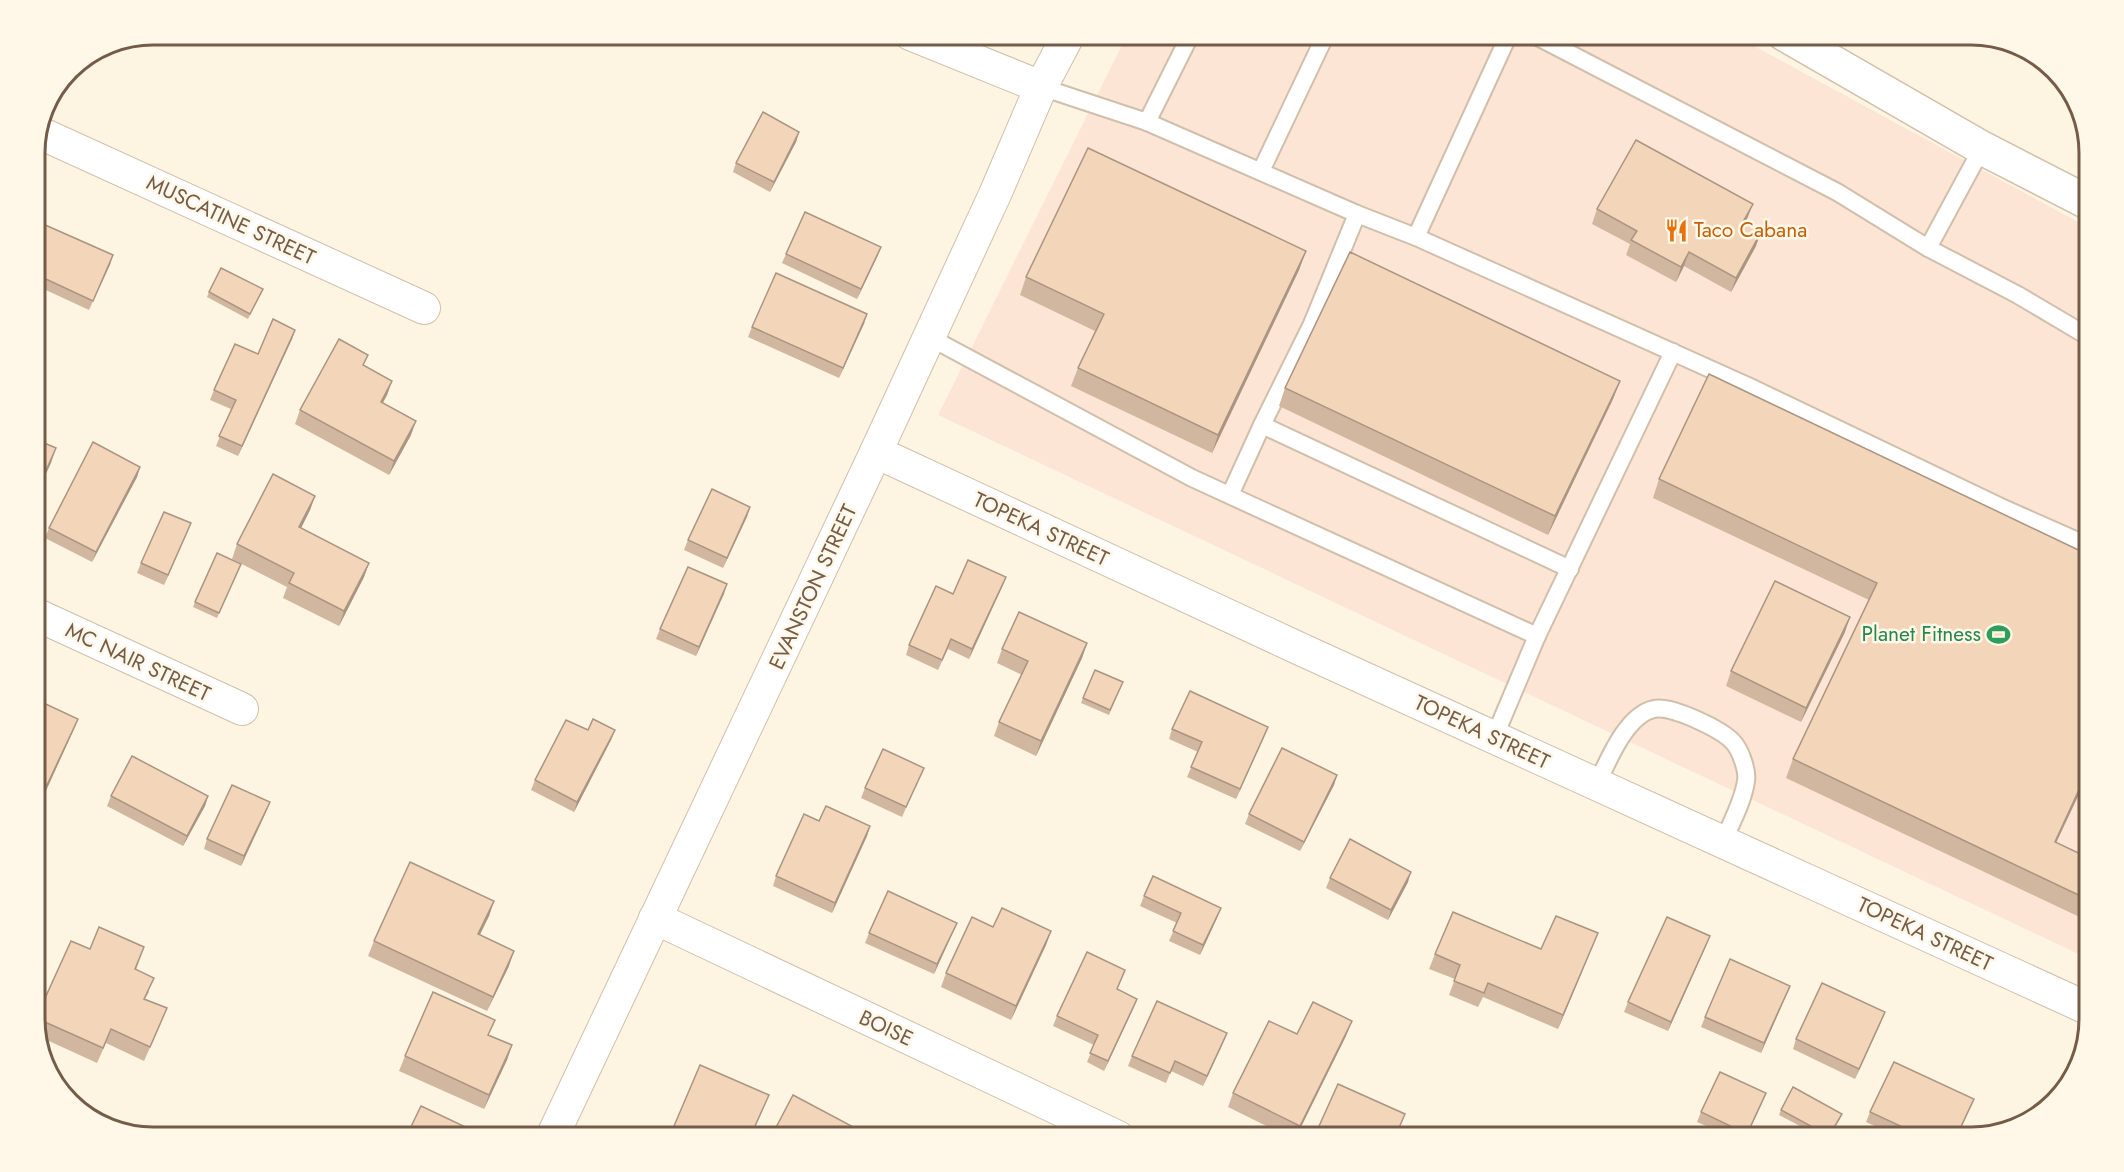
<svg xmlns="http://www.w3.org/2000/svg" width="2124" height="1172" font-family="Jost,sans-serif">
<rect width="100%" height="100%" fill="#fdf5e2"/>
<path fill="#fde5d5" d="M1127,35H1734L2089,228V959L938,415Z"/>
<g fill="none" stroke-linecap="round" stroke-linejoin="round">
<defs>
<g id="lane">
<path d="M1532,34L1837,192L1928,248"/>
<path d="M1041,87L1147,122L1357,214L1416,237L1748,386L2003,508L2089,546"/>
<path d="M1147,122L1191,34"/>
<path d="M1982,148L1928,248L2018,295L2089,337"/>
<path d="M1261,171L1326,34"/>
<path d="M1416,237L1509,34"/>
<path d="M929,337L1192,478L1537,636L1494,738"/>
<path d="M1262,425L1312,324L1357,214"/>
<path d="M1230,495L1262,425L1570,569"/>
<path d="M1537,636L1673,352"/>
<path d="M1597,784C1608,761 1626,715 1654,709C1671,705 1721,729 1733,742C1740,749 1748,771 1746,781C1743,802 1731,823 1723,842"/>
</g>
<g id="street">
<path d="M910,34L1041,87"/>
<path d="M38,132L424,308"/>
<path d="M876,452L1298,648L2089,1009"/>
<path d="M35,614L242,709"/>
<path d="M655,918L1118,1137"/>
<path d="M552,1137L876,452L996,192L1041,87L1069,34"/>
</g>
<path id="secondary" d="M1784,34L1982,148L2089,203"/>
</defs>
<use href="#lane" stroke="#d0bfab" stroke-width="20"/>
<use href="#street" stroke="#d0bfab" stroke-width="34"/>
<use href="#secondary" stroke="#d3bfa8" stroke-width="36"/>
<use href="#lane" stroke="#fff" stroke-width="16"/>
<use href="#street" stroke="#fff" stroke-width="32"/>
<use href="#secondary" stroke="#fff" stroke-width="33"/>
</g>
<g fill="#d1b79f">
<path d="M799,132L796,142L770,192L733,172L736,163Z"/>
<path d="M1597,209L1747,219L1745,223L1756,246L1731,292L1684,266L1676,282L1626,255L1630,244L1592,224Z"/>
<path d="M35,241L113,255L89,310L35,285Z"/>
<path d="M881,247L877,257L857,299L782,263L786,254Z"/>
<path d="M1306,251L1299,270L1212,453L1071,386L1078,368L1095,331L1020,295L1026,277Z"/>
<path d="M263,289L248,319L207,297L209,292Z"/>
<path d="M867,314L839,378L748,337L752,327Z"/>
<path d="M295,330L292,339L238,456L216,446L231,409L210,400L214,390L258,354Z"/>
<path d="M364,366L392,381L387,395L383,403L411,435L389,475L295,424L300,410Z"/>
<path d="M1620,381L1613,399L1548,535L1279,406L1285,388Z"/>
<path d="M140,467L137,477L92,562L45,538L49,528Z"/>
<path d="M1659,479L2089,555L2056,843L2089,858V918L2088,921L1786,778L1793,759L1869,600L1653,498Z"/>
<path d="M315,496L310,510L301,528L369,563L364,577L339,626L283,598L287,587L232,559L237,544Z"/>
<path d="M750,507L723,568L684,550L688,540Z"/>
<path d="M191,523L164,585L137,573L141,563Z"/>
<path d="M241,564L217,618L193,607L195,602Z"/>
<path d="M1006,577L1002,587L969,659L948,649L938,670L906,655L909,645L953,594Z"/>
<path d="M727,584L696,656L656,639L660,629Z"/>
<path d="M1845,632L1801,722L1726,686L1731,671Z"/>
<path d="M1087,643L1082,658L1036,756L994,736L999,722L1022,675L997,663L1002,649Z"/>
<path d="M1121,687L1109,715L1081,703L1083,698Z"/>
<path d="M35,699L78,719L74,729L44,795L35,791Z"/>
<path d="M1268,727L1236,799L1187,777L1198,752L1169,739L1172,729Z"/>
<path d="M588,730H615L611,740L574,812L531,790L535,780Z"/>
<path d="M924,768L902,817L861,798L865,788Z"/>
<path d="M1337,775L1334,785L1300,851L1245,824L1249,814Z"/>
<path d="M111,796H208L205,806L183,846L107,806Z"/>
<path d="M266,812L241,866L204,849L207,839Z"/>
<path d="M819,821L870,826L867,836L832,913L773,886L776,876Z"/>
<path d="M1330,878L1408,882L1388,920L1326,888Z"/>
<path d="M1144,896L1217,918L1200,955L1169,941L1177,923L1140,906Z"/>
<path d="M494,901L489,916L479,935L509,966L487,1011L368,956L374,941Z"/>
<path d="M957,923L953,932L934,974L865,943L869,933Z"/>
<path d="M993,927L1051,931L1046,945L1011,1020L941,987L946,973Z"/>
<path d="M71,941L90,949L144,947L136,970L149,992L145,999L161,1023L144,1061L106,1043L97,1063L38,1036L35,1026V1022Z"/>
<path d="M1706,946L1668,1031L1624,1012L1628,1002Z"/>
<path d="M1592,948L1558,1029L1483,997L1478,1007L1449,995L1455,979L1429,969L1435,954Z"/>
<path d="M1125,970L1117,989L1137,999L1133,1009L1104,1071L1087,1062L1094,1045L1053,1026L1057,1016Z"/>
<path d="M1790,986L1761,1053L1701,1027L1705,1017Z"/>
<path d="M1881,1022L1855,1079L1793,1049L1796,1039Z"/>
<path d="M1297,1034L1346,1036L1296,1137H1289L1228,1107L1233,1093Z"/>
<path d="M489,1036L512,1045L507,1060L484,1109L399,1071L405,1056Z"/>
<path d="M1223,1043L1203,1086L1171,1071L1166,1083L1128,1066L1132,1056Z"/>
<path d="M769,1095L751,1137H675L670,1136L674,1126Z"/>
<path d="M1974,1099L1957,1137H1899L1866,1122L1870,1112Z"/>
<path d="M1762,1103L1746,1137H1731L1697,1122L1701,1112Z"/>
<path d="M1781,1110L1840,1119L1829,1137H1821L1779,1115Z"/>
</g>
<g fill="#aa9582">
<path d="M799,132L796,142L770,192L774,182Z"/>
<path d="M1753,204L1747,219L1737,237L1743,222Z"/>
<path d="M1761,232L1756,246L1731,292L1736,278Z"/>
<path d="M881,247L877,257L857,299L861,289Z"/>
<path d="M1306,251L1299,270L1212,453L1218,435Z"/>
<path d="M1689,252L1684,266L1676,282L1681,267Z"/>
<path d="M113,255L110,265L89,310L93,301Z"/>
<path d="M867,314L864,324L839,378L843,368Z"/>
<path d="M295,330L292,339L238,456L242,446Z"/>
<path d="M392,381L387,395L375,416L381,402Z"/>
<path d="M1620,381L1613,399L1548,535L1555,516Z"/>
<path d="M416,421L411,435L389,475L394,461Z"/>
<path d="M56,448L51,463L35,498V495Z"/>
<path d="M140,467L137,477L92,562L96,552Z"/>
<path d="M315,496L310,510L294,542L299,527Z"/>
<path d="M750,507L747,517L723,568L727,558Z"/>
<path d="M191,523L187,533L164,585L168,575Z"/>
<path d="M369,563L364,577L339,626L344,611Z"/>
<path d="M1006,577L1002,587L969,659L972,649Z"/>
<path d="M727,584L724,594L696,656L699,647Z"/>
<path d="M1850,617L1845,632L1801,722L1806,708Z"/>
<path d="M1087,643L1082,658L1036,756L1041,741Z"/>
<path d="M78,719L74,729L44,795L47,785Z"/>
<path d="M1268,727L1264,737L1236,799L1240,789Z"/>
<path d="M615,730L611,740L574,812L577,802Z"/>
<path d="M2089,768V773L2048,860L2055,842Z"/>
<path d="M1337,775L1334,785L1300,851L1304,842Z"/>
<path d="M208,796L205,806L183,846L187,836Z"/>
<path d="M270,802L266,812L241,866L244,856Z"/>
<path d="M870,826L867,836L832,913L835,903Z"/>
<path d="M1411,872L1408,882L1388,920L1391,910Z"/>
<path d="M494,901L489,916L473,949L478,934Z"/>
<path d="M1221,908L1217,918L1200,955L1203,945Z"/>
<path d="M957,923L953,932L934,974L937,964Z"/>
<path d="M1051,931L1046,945L1011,1020L1016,1006Z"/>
<path d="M1598,933L1592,948L1558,1029L1563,1015Z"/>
<path d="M1710,936L1706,946L1668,1031L1671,1022Z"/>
<path d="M514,951L509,966L487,1011L493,997Z"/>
<path d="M1790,986L1786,996L1761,1053L1764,1043Z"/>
<path d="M1137,999L1133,1009L1104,1071L1108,1061Z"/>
<path d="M1885,1012L1881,1022L1855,1079L1859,1069Z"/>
<path d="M1352,1021L1346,1036L1296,1137L1300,1126Z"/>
<path d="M1227,1033L1223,1043L1203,1086L1207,1076Z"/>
<path d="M512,1045L507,1060L484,1109L489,1095Z"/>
<path d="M1766,1093L1762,1103L1746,1137L1747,1134Z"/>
<path d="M1974,1099L1957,1137H1956Z"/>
</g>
<g fill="#f3d5b9" stroke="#aa9582" stroke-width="1.5">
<path d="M763,112L799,132L774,182L736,163Z"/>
<path d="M1636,140L1753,204L1743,222L1761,232L1736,278L1689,252L1681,267L1631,240L1637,231L1597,209Z"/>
<path d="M1088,148L1306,251L1218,435L1078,368L1104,314L1026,277Z"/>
<path d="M805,212L881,247L861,289L786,254Z"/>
<path d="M43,224L113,255L93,301L35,274V241Z"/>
<path d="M1350,252L1620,381L1555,516L1285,388Z"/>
<path d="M221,268L263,289L250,314L209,292Z"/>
<path d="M776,273L867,314L843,368L752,327Z"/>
<path d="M273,319L295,330L242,446L219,436L236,400L214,390L235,344L258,354Z"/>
<path d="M339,339L368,355L363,365L392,381L381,402L416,421L394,461L300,410Z"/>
<path d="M1709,374L2089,555V768L2055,842L2089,858V900L1793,759L1877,583L1659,479Z"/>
<path d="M35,439L56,448L35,495Z"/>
<path d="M93,442L140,467L96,552L49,528Z"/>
<path d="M273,474L315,496L299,527L369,563L344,611L289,583L294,573L237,544Z"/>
<path d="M712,489L750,507L727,558L688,540Z"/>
<path d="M164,512L191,523L168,575L141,563Z"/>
<path d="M217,553L241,564L219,613L195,602Z"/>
<path d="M968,560L1006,577L972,649L951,639L942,660L909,645L936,586L953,594Z"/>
<path d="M688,567L727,584L699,647L660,629Z"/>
<path d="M1775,581L1850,617L1806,708L1731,671Z"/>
<path d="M1019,612L1087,643L1041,741L999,722L1028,661L1002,649Z"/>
<path d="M1095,670L1123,682L1110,710L1083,698Z"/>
<path d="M1190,691L1268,727L1240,789L1191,767L1202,742L1172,729Z"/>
<path d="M35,699L78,719L47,785L35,779Z"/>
<path d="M593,719L615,730L577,802L535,780L566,720L588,730Z"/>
<path d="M1282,748L1337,775L1304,842L1249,814Z"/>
<path d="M883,749L924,768L906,807L865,788Z"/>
<path d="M132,756L208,796L187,836L111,796Z"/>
<path d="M232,785L270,802L244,856L207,839Z"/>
<path d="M826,806L870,826L835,903L776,876L804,814L819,821Z"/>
<path d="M1350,839L1411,872L1391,910L1330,878Z"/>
<path d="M410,862L494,901L478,934L514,951L493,997L374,941Z"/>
<path d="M1153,876L1221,908L1203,945L1173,931L1181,913L1144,896Z"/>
<path d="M888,891L957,923L937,964L869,933Z"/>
<path d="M1002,908L1051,931L1016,1006L946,973L972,917L993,927Z"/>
<path d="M1453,912L1541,949L1556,916L1598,933L1563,1015L1488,983L1484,993L1454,981L1460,965L1435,954Z"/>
<path d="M1667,917L1710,936L1671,1022L1628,1002Z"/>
<path d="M99,927L144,947L135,969L154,978L144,999L167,1008L150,1047L111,1029L103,1048L36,1018L71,941L90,949Z"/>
<path d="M1087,952L1125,970L1117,989L1137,999L1108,1061L1090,1053L1098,1035L1057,1016Z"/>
<path d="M1730,959L1790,986L1764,1043L1705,1017Z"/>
<path d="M1822,983L1885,1012L1859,1069L1796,1039Z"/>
<path d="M433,992L495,1020L488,1035L512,1045L489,1095L405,1056Z"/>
<path d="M1157,1001L1227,1033L1207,1076L1175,1061L1170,1073L1132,1056Z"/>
<path d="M1313,1002L1352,1021L1300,1126L1233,1093L1269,1021L1297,1034Z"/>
<path d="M1894,1062L1974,1099L1956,1137H1924L1870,1112Z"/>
<path d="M700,1065L769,1095L750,1137H701L674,1126Z"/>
<path d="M1720,1072L1766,1093L1747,1134L1701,1112Z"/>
<path d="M1338,1084L1405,1114L1395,1137H1320L1315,1135Z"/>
<path d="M1793,1087L1842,1114L1829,1136L1781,1110Z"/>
<path d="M793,1095L859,1130L855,1137H771Z"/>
<path d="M421,1106L472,1130L469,1137H406Z"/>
<path d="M384,1128L405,1137H379Z"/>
<path d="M1437,1130L1453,1137H1433Z"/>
</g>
<defs>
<symbol id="restaurant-bare" viewBox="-9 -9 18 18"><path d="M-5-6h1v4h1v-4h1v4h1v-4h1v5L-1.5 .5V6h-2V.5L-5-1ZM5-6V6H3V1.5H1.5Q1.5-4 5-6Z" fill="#e8710a" stroke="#fff8e9" stroke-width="2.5" paint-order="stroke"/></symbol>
<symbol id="stadium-bare" viewBox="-9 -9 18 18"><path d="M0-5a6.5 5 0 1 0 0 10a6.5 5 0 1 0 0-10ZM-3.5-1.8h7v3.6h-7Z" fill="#2e9e5b" stroke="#fff8e9" stroke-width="2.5" paint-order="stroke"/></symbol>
</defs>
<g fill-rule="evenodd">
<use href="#restaurant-bare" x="1660" y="214" width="33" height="33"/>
<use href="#stadium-bare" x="1982" y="618" width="33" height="33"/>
</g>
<g text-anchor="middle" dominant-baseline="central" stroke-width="5" stroke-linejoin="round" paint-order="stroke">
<g font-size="21" fill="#755c48" stroke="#fff8e9">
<text transform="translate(231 220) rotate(25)">MUSCATINE STREET</text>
<text transform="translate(1041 529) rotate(25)">TOPEKA STREET</text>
<text transform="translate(813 587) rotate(-65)">EVANSTON STREET</text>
<text transform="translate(138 662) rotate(25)">MC NAIR STREET</text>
<text transform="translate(1482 732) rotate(25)">TOPEKA STREET</text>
<text transform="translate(1925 934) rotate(25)">TOPEKA STREET</text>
<text transform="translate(886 1028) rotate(25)">BOISE</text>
</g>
<g font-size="21" fill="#c56008" stroke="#fff8e9" text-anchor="start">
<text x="1694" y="230">Taco Cabana</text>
</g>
<g font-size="21" fill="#27864d" stroke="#fff8e9" text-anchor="end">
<text x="1981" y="634">Planet Fitness</text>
</g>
</g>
<path d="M0 0H2124V1172H0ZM153 45H1971A108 108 0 0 1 2079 153V1019A108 108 0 0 1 1971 1127H153A108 108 0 0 1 45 1019V153A108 108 0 0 1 153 45Z" fill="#fff8e9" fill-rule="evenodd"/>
<path fill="none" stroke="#755c48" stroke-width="3" d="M153 45H1971A108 108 0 0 1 2079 153V1019A108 108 0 0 1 1971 1127H153A108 108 0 0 1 45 1019V153A108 108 0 0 1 153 45Z"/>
</svg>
